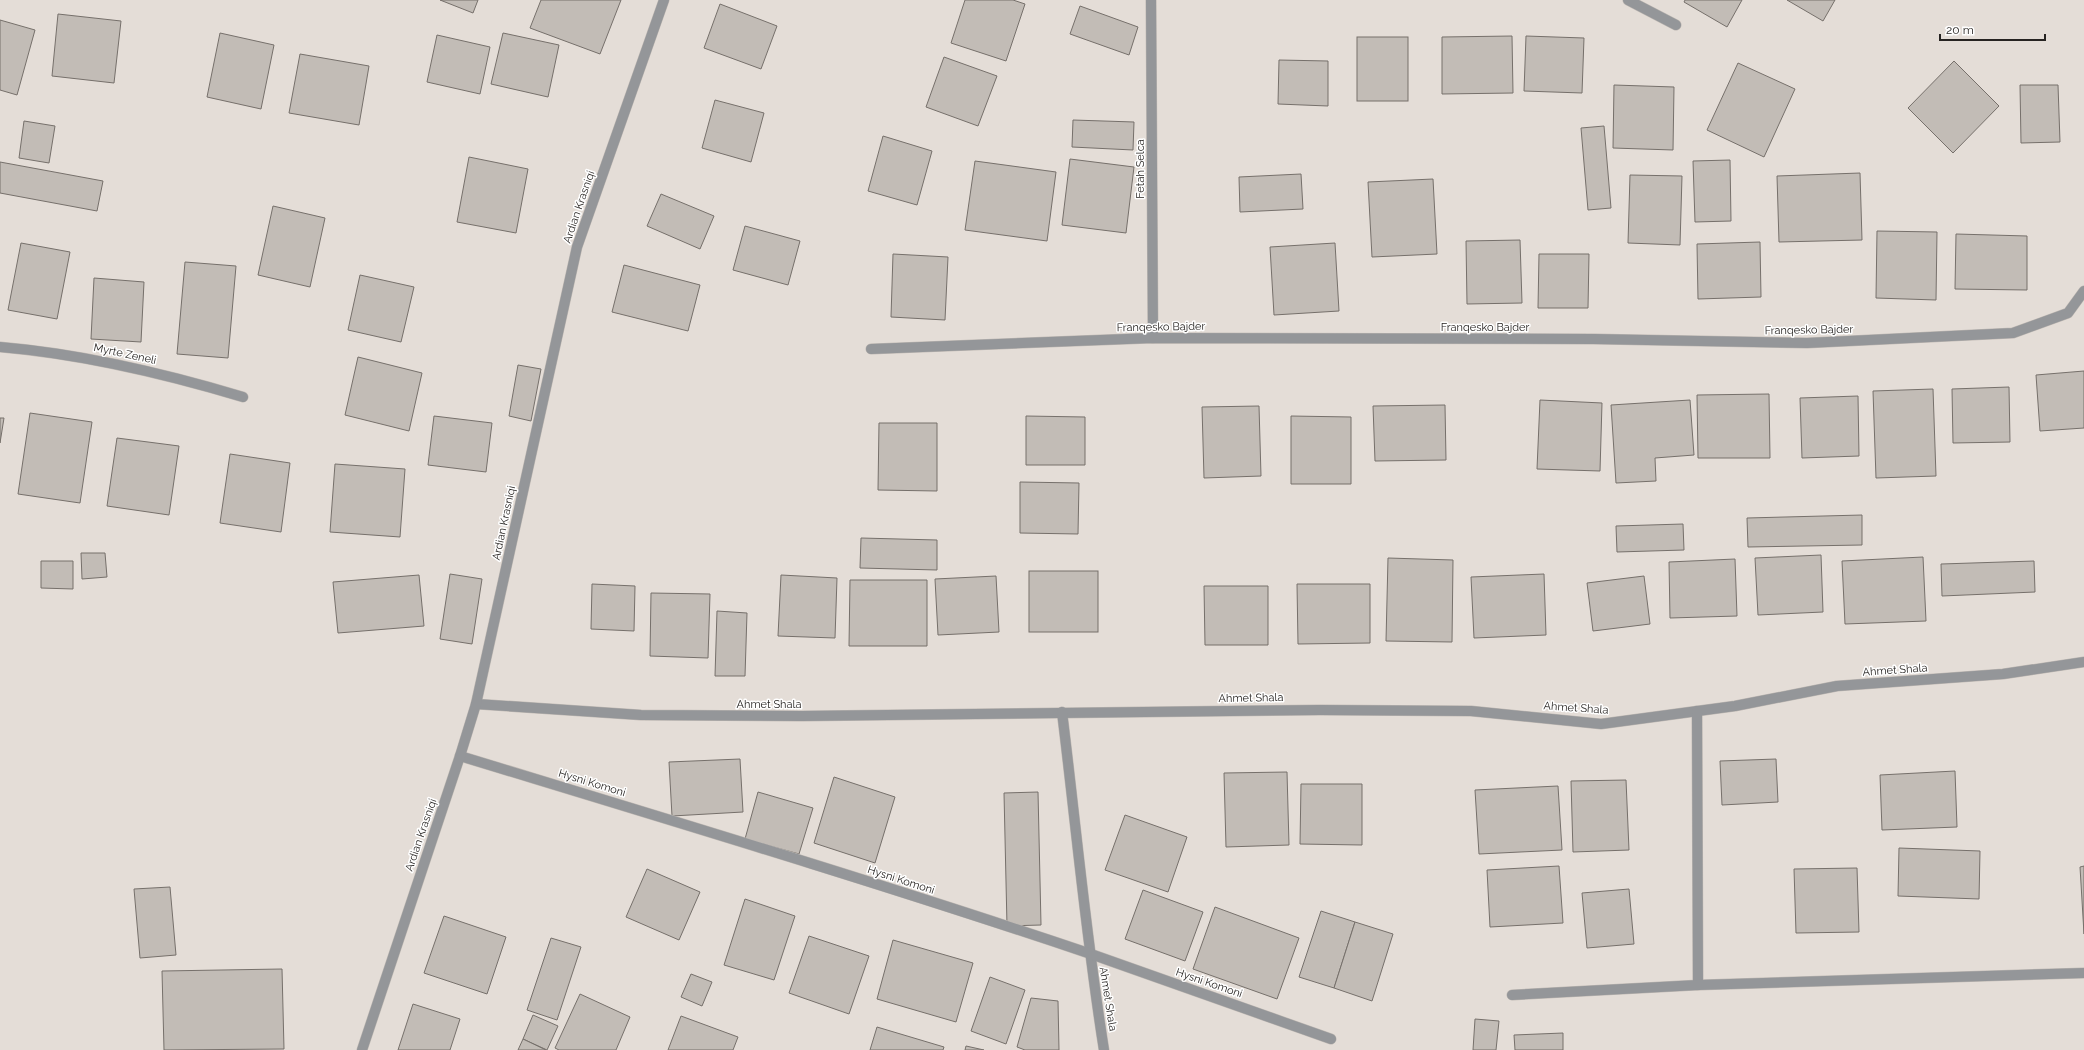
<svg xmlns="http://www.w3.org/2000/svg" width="2084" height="1050" font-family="Raleway,sans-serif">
<rect width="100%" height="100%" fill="#e4ddd7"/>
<g fill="#c2bcb6" stroke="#76706b">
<path d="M440,0H478L473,13Z"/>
<path d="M541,0H621L600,54L530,28Z"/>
<path d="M965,0H1013L1025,4L1006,61L951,43Z"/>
<path d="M1685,0H1742L1727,27L1684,2Z"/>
<path d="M1787,0H1835L1823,21Z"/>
<path d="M720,4L777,26L761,69L704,48Z"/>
<path d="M1080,6L1138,27L1129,55L1070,34Z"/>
<path d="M58,14L121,21L114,83L52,76Z"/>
<path d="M0,20L35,30L17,95L0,90Z"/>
<path d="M220,33L274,45L261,109L207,97Z"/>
<path d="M503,33L559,45L548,97L491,84Z"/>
<path d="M437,35L490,47L480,94L427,82Z"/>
<path d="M1512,36L1513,93L1442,94V37Z"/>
<path d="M1526,36L1584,38L1582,93L1524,91Z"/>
<rect x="1357" y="37" width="51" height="64"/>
<path d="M300,54L369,66L359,125L289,113Z"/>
<path d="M944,57L997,76L978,126L926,107Z"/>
<path d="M1279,60L1328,61V106L1278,104Z"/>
<path d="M1954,61L1999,106L1953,153L1908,108Z"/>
<path d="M1738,63L1795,89L1764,157L1707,130Z"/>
<path d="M1614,85L1674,87L1673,150L1613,148Z"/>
<path d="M2020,85H2058L2060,142L2021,143Z"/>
<path d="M715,100L764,113L751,162L702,148Z"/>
<path d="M1073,120L1134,122L1133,150L1072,147Z"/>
<path d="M24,121L55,126L49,163L19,158Z"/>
<path d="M1604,126L1611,208L1588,210L1581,128Z"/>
<path d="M883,136L932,151L917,205L868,191Z"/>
<path d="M469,157L528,169L516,233L457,222Z"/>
<path d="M1070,159L1134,167L1126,233L1062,225Z"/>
<path d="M1730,160L1731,221L1695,222L1693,161Z"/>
<path d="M975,161L1056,172L1047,241L965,230Z"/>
<path d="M0,162L103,181L97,211L0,193Z"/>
<path d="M1860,173L1862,240L1779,242L1777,176Z"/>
<path d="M1301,174L1303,209L1240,212L1239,177Z"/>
<path d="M1630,175L1682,176L1680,245L1628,243Z"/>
<path d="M1433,179L1437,254L1372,257L1368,182Z"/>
<path d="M661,194L714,216L700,249L647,226Z"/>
<path d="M273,206L325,218L310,287L258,275Z"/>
<path d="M745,226L800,241L788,285L733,270Z"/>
<path d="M1877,231L1937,232L1936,300L1876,298Z"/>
<path d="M1956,234L2027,236V290L1955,289Z"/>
<path d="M1520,240L1522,303L1467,304L1466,241Z"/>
<path d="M1760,242L1761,297L1698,299L1697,244Z"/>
<path d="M21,243L70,252L57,319L8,310Z"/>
<path d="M1335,243L1339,311L1274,315L1270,247Z"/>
<path d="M893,254L948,257L945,320L891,317Z"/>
<path d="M1539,254H1589L1588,308H1538Z"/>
<path d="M185,262L236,266L228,358L177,354Z"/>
<path d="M624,265L700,285L688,331L612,312Z"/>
<path d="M360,275L414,287L401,342L348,330Z"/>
<path d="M94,278L144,282L141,342L91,339Z"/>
<path d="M358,357L422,373L409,431L345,415Z"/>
<path d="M518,365L541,369L531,421L509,416Z"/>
<path d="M2084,371V428L2040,431L2036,375Z"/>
<path d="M2009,387L2010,442L1953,443L1952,389Z"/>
<path d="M1933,389L1936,476L1876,478L1873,391Z"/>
<path d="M1769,394L1770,458H1698L1697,395Z"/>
<path d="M1858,396L1859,456L1802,458L1800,398Z"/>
<path d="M1540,400L1602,403L1600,471L1537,469Z"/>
<path d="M1690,400L1694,455L1655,458L1656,481L1616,483L1611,405Z"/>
<path d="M1445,405L1446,460L1375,461L1373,406Z"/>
<path d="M1259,406L1261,476L1204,478L1202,407Z"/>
<path d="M30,413L92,422L80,503L18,494Z"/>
<path d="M434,416L492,423L486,472L428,465Z"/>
<path d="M1026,416L1085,417V465H1026Z"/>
<path d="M1291,416L1351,417V484H1291Z"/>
<path d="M0,418H4L0,443Z"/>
<path d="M879,423H937V491L878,490Z"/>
<path d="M117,438L179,446L169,515L107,506Z"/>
<path d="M230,454L290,463L281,532L220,523Z"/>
<path d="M335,464L405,469L400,537L330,532Z"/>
<path d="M1020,482L1079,483L1078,534L1020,533Z"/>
<path d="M1862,515V545L1748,547L1747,518Z"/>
<path d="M1683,524L1684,550L1617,552L1616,526Z"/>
<path d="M861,538L937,540V570L860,568Z"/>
<path d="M81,553H105L107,577L82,579Z"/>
<path d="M1821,555L1823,612L1758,615L1755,558Z"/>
<path d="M1923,557L1926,621L1845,624L1842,561Z"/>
<path d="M1388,558L1453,560L1452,642L1386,641Z"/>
<path d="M1735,559L1737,616L1670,618L1669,562Z"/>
<path d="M41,561H73V589L41,588Z"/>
<path d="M2034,561L2035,592L1942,596L1941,564Z"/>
<rect x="1029" y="571" width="69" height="61"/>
<path d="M450,574L482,579L472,644L440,639Z"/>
<path d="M1544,574L1546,635L1474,638L1471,577Z"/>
<path d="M419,575L424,626L338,633L333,582Z"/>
<path d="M781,575L837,578L835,638L778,636Z"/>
<path d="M996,576L999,632L938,635L935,579Z"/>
<path d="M1644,576L1650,624L1593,631L1587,583Z"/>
<path d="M850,580H927V646H849Z"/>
<path d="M592,584L635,586L634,631L591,629Z"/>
<path d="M1297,584H1370V643L1298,644Z"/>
<path d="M1204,586H1268V645H1205Z"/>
<path d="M651,593L710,594L708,658L650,656Z"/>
<path d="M717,611L747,613L745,676H715Z"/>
<path d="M740,759L743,812L672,816L669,762Z"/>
<path d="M1776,759L1778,802L1722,805L1720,761Z"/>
<path d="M1955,771L1957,827L1882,830L1880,775Z"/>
<path d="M1287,772L1289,845L1226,847L1224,773Z"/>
<path d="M834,777L895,797L875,863L814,843Z"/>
<path d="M1626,780L1629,850L1573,852L1571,781Z"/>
<path d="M1301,784H1362V845L1300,844Z"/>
<path d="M1558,786L1562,850L1479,854L1475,790Z"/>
<path d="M758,792L813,808L799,854L745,839Z"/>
<path d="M1038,792L1041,925L1007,926L1004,793Z"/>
<path d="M1125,815L1187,837L1168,892L1105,870Z"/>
<path d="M1899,848L1980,851L1979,899L1898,896Z"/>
<path d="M1559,866L1563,923L1490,927L1487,870Z"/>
<path d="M2084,866V934L2080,867Z"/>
<path d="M1857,868L1859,932L1796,933L1794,869Z"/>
<path d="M647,869L700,892L679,940L626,917Z"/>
<path d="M170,887L176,955L140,958L134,889Z"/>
<path d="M1629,889L1634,944L1587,948L1582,893Z"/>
<path d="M1143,890L1203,912L1185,961L1125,939Z"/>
<path d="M745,899L795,916L774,980L724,965Z"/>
<path d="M1215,907L1299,938L1277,999L1193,969Z"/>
<path d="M1321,911L1355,922L1334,988L1299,977Z"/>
<path d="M444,916L506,937L487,994L424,973Z"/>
<path d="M1355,922L1393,934L1372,1001L1334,988Z"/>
<path d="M809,936L869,956L849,1014L789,993Z"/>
<path d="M551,938L581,947L557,1020L527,1010Z"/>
<path d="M893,940L973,963L956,1022L877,999Z"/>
<path d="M282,969L284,1049L164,1050L162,971Z"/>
<path d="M691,974L712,982L702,1006L681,997Z"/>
<path d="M990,977L1025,990L1006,1044L971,1031Z"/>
<path d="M580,994L630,1017L616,1050H559L555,1048Z"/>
<path d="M1031,998L1058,1001L1059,1050H1025L1017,1047Z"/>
<path d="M413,1004L460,1019L450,1050H398Z"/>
<path d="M533,1015L558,1026L547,1050L523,1039Z"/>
<path d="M681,1016L738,1037L733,1050H668Z"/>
<path d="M1475,1019L1499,1021L1496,1050H1473Z"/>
<path d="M877,1027L944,1047L943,1050H870Z"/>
<path d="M1563,1033V1050H1515L1514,1035Z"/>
<path d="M523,1039L546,1050H518Z"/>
<path d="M966,1046L984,1050H965Z"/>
</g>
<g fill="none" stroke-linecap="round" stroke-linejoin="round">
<defs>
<g id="minor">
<path d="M1151,0L1153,338"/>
<path d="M1628,0L1676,25"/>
<path d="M0,347C83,354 163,373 243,397"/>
<path d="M871,349L1153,338L1594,339L1807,343L2013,333L2068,313L2084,291"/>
<path d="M476,704L641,715L802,716L1320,710L1471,711L1601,724L1735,706L1837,686L2003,674L2084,662"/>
<path d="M1697,711L1698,985"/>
<path d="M1062,712C1076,825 1086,938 1104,1050"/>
<path d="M460,756C670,820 880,883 1088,953C1169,981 1250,1010 1331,1039"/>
<path d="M1512,995L1698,985L2084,973"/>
<path d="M362,1050L460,756L476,704L577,247L664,0"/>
</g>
</defs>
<use href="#minor" stroke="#beb8b3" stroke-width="11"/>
<use href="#minor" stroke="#949699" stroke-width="10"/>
</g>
<g text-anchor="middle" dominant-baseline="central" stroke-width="3" stroke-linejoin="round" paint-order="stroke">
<g font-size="11" fill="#262321" stroke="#fff">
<text transform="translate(1140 169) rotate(-90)">Fetah Selca</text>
<text transform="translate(579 207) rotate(-71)">Ardian Krasniqi</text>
<text transform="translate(1161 327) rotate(-1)">Franqesko Bajder</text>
<text x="1485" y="327">Franqesko Bajder</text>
<text transform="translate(1809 330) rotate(-1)">Franqesko Bajder</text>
<text transform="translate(125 354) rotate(12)">Myrte Zeneli</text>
<text transform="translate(504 523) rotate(-78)">Ardian Krasniqi</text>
<text transform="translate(1895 670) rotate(-4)">Ahmet Shala</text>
<text transform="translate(1251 698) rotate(-1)">Ahmet Shala</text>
<text x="769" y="704">Ahmet Shala</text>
<text transform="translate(1576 708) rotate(4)">Ahmet Shala</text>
<text transform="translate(592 783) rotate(17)">Hysni Komoni</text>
<text transform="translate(421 835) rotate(-71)">Ardian Krasniqi</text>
<text transform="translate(901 880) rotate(18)">Hysni Komoni</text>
<text transform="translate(1209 983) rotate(19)">Hysni Komoni</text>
<text transform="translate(1108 999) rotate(81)">Ahmet Shala</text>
</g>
</g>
<path d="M1940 34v6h105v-6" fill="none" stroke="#262321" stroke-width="2"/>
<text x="1946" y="34" font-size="12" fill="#262321" stroke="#ffffff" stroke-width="3" paint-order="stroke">20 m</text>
</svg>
